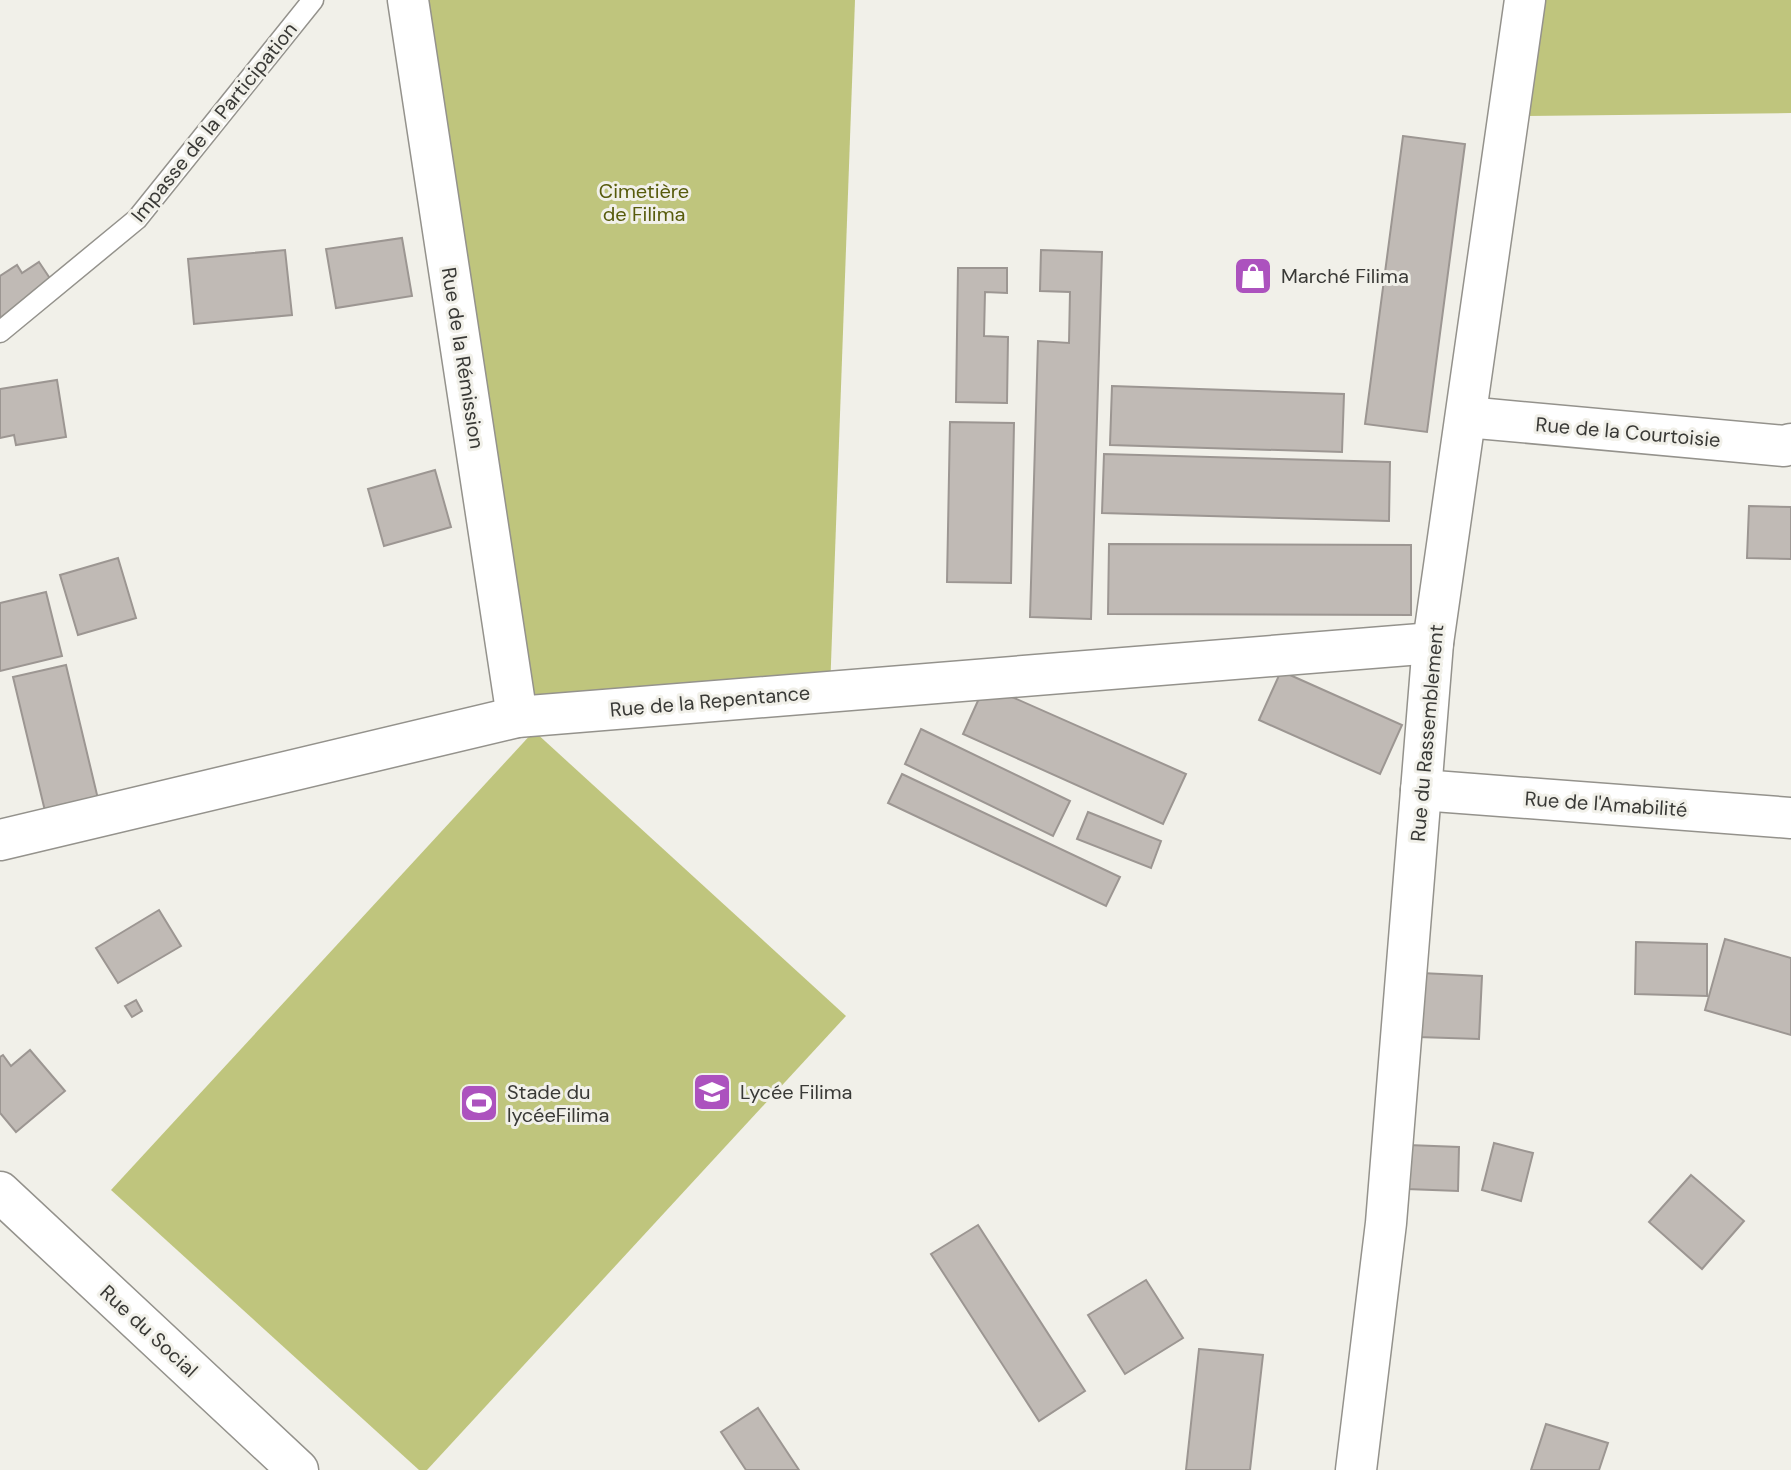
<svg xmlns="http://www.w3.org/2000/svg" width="1791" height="1470" font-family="'DM Sans',sans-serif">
<rect width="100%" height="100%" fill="#f1f0e9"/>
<g fill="#bfc57d">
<path d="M408,0H855L830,691L517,717Z"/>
<path d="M1538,0H1791V113L1527,116Z"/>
<path d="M534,731L846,1016L427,1470H419L111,1190Z"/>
</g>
<g fill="#c0bab5" stroke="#9c9692" stroke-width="2">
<path d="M1403,136L1465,144L1427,432L1365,424Z"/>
<path d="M402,238L412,296L336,308L326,249Z"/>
<path d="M285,250L292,315L194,324L188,259Z"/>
<path d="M1041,250L1102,252L1091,619L1030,617L1038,341L1069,343L1070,292L1040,291Z"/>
<path d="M39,262L53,283L0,318V276L17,265L22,273Z"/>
<path d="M958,268H1007V293L985,292L984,336L1008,337L1007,403L956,402Z"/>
<path d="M57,380L66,437L16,445L14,435L0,438V389Z"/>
<path d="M1112,386L1344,394L1342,452L1110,445Z"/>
<path d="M950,422L1014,423L1011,583L947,582Z"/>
<path d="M1104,454L1390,462L1389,521L1102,513Z"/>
<path d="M435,470L451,527L384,546L368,489Z"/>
<path d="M1749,506L1791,507V559L1747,558Z"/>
<path d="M1109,544L1411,545V615L1108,614Z"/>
<path d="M118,558L136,618L78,635L60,575Z"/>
<path d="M46,592L62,656L0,671V603Z"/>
<path d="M66,665L98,799L45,811L13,677Z"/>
<path d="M1281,671L1402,725L1380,774L1259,720Z"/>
<path d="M985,685L1186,774L1163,824L963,734Z"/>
<path d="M921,729L1070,801L1053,836L905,764Z"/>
<path d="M902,774L1120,877L1106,906L888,803Z"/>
<path d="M1088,812L1161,841L1151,868L1077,839Z"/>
<path d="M159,910L181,946L118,983L96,948Z"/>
<path d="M1725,939L1791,958V1035L1705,1010Z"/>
<path d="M1636,942L1707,944V996L1635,994Z"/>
<path d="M1421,973L1482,976L1479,1039L1418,1037Z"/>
<path d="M136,1000L142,1011L132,1017L125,1006Z"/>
<path d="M30,1050L65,1091L16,1132L0,1113V1057L3,1055L11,1066Z"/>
<path d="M1494,1143L1533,1153L1521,1201L1482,1190Z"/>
<path d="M1408,1145L1459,1147L1458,1191L1407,1189Z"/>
<path d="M1691,1175L1744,1221L1702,1269L1649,1222Z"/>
<path d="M978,1225L1085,1391L1039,1421L931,1254Z"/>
<path d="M1146,1280L1183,1338L1125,1374L1088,1315Z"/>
<path d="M1199,1349L1263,1355L1250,1470H1186Z"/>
<path d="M758,1408L799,1470H746L721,1432Z"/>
<path d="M1546,1424L1608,1443L1599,1470H1531Z"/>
</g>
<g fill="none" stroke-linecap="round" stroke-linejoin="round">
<defs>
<path id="lane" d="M0,332L137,219L313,0"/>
<g id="street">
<path d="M408,0L517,717"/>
<path d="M1466,417L1784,446L1791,444"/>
<path d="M1421,790L1791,818"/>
<path d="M0,840L517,717L1433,643"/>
<path d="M0,1192L298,1470"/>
<path d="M1356,1470L1386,1223L1433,643L1525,0"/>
</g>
</defs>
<use href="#lane" stroke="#94928c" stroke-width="23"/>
<use href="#street" stroke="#94928c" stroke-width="43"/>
<use href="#lane" stroke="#fff" stroke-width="20"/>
<use href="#street" stroke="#fff" stroke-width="40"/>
</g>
<defs>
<symbol id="shop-square" viewBox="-11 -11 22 22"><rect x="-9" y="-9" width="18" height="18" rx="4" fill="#ac52be" stroke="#f1f0e9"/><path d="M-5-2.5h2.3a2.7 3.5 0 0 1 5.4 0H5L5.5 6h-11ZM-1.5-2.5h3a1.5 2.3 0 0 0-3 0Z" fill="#fff"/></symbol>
<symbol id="school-square" viewBox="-11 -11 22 22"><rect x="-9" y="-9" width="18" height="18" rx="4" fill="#ac52be" stroke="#f1f0e9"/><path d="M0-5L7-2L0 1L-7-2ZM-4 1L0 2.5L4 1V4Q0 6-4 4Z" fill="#fff"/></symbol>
<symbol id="stadium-square" viewBox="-11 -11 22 22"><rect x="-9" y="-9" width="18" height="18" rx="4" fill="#ac52be" stroke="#f1f0e9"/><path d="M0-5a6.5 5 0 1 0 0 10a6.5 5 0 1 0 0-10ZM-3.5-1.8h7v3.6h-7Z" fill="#fff"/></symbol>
</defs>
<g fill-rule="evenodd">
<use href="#shop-square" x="1231" y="254" width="44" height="44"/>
<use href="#school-square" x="690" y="1070" width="44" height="44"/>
<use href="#stadium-square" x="457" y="1081" width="44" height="44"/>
</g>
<g text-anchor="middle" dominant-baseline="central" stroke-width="6" stroke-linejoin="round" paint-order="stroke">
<g font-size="20" fill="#393936" stroke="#f1f0e9">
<text transform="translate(214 122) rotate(-51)">Impasse de la Participation</text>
<text transform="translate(463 358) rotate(81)">Rue de la Rémission</text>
<text transform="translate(1628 432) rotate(5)">Rue de la Courtoisie</text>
<text transform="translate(710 701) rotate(-5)">Rue de la Repentance</text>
<text transform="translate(1427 733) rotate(-85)">Rue du Rassemblement</text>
<text transform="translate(1606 804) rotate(4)">Rue de l'Amabilité</text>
<text transform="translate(149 1331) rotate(43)">Rue du Social</text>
</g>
<g font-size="20" fill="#575b0c" stroke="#f1f0e9">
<text x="644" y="191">Cimetière<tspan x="644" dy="23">de Filima</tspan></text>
</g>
<g font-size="20" fill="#393936" stroke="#f1f0e9" text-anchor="start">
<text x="1281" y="276">Marché Filima</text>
<text x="507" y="1092">Stade du<tspan x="507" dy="23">lycéeFilima</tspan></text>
<text x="740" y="1092">Lycée Filima</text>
</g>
</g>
</svg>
